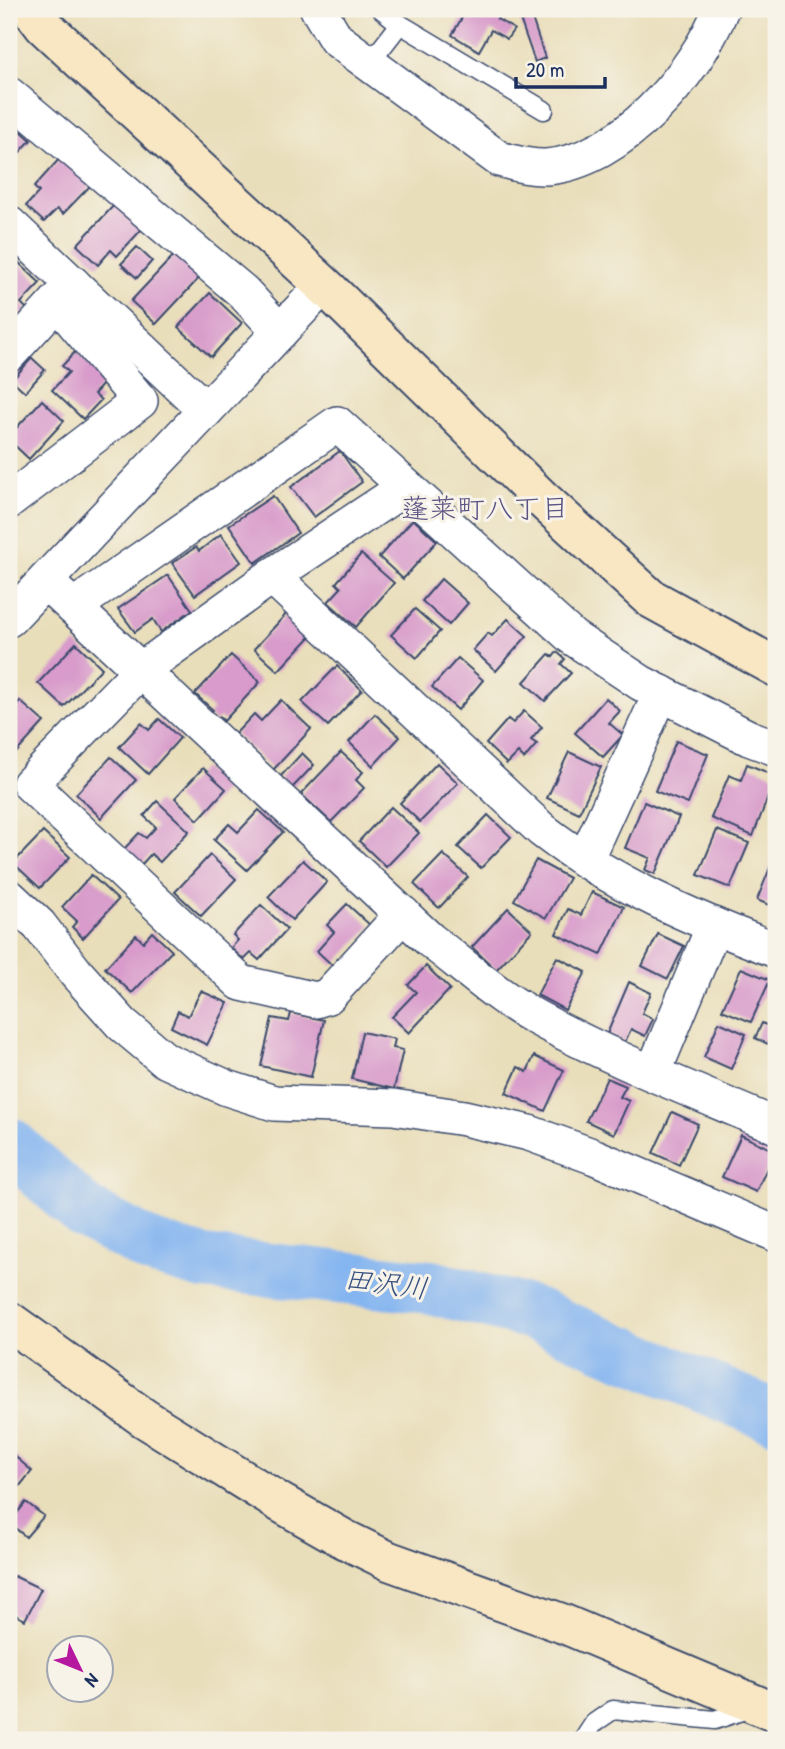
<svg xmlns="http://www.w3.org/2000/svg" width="785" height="1749" font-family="'Patrick Hand','Klee One',sans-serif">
<rect width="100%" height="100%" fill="#f7f3e8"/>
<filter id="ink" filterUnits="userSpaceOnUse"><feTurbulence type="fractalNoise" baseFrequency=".0143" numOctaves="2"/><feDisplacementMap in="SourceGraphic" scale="14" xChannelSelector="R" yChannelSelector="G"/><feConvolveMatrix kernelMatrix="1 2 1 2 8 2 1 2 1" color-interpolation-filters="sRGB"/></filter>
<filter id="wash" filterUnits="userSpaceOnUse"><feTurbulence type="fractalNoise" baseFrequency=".00686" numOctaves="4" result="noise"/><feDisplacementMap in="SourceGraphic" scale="28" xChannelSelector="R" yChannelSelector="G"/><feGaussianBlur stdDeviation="1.57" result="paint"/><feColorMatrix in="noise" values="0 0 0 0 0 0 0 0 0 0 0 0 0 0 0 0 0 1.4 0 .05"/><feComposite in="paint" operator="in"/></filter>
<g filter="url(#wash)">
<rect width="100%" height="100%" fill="#e9deba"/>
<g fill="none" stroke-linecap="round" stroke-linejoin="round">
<path stroke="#85b5f0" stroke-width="54" d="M9,1144L84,1212L152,1248L204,1263L431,1287L528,1312L776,1417"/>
</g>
<g id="blocks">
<g fill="#d89bcb">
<path d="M467,9H504L497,19L514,29L507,39L491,30L479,51L452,35Z"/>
<path d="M531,15L545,58L535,62L520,19Z"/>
<path d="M9,120L31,140L9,164Z"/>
<path d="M61,157L91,185L63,214L57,209L44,222L26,206L39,192L34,187Z"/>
<path d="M116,203L143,228L117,256L111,250L98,265L77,245Z"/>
<path d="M137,247L152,261L137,278L121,264Z"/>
<path d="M177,252L202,275L156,324L131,301Z"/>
<path d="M18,262L40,283L21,303L27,309L13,324L9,320V266L12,269Z"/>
<path d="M210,293L242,323L211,357L178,327Z"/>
<path d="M76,351L107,380L94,394L101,400L83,419L52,390L69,372L62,366Z"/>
<path d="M32,358L45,370L25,392L12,380Z"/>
<path d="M42,400L64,421L29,459L9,440V436Z"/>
<path d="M340,451L362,482L314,517L291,487Z"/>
<path d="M273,496L298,533L255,563L229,525Z"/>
<path d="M413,519L437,541L403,579L379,557Z"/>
<path d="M221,534L241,562L195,595L172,563L196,547L199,551Z"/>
<path d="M361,554L394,583L356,627L328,602L341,588L336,583Z"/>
<path d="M168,575L192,610L161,632L153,619L135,632L118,609Z"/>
<path d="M441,579L468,603L449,625L422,601Z"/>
<path d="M415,609L440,631L417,658L391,635Z"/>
<path d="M287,613L311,636L278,671L254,649Z"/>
<path d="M508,619L527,636L496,671L473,650L488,633L492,636Z"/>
<path d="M76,643L102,668L64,707L38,683Z"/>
<path d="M557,652L565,659L561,664L571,673L545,701L524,682L549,654L553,657Z"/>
<path d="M231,655L260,682L224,721L220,717L216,722L208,715L213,710L195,694Z"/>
<path d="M458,658L483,680L458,710L432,687Z"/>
<path d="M337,666L362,690L328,726L302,702Z"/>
<path d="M606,698L620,711L609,723L623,735L603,757L575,733Z"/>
<path d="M281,700L311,729L273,770L235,734L254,714L261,721Z"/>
<path d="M20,701L44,722L15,754L9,748V713Z"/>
<path d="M524,711L542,727L531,740L537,744L524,759L518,753L507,764L486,744L508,719L513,723Z"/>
<path d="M375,714L400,737L373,766L349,742Z"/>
<path d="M159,719L180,738L148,774L119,747L141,723L149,730Z"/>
<path d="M676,741L708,754L688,804L655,791Z"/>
<path d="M341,752L363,772L356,780L364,788L331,822L301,794Z"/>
<path d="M569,752L601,767L579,813L547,798Z"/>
<path d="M302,753L314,765L292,788L280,777Z"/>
<path d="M111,757L136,780L101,818L76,794Z"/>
<path d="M437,763L458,783L420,822L400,803Z"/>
<path d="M747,764L776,776L753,836L711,818L729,775L741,780Z"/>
<path d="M203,768L226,789L198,820L175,798Z"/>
<path d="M157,801L189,831L160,862L151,854L141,865L124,849L139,833L146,838L156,827L144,816Z"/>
<path d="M644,802L679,817L655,874L645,870L650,858L625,848Z"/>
<path d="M391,807L419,833L386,867L359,841Z"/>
<path d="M259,810L283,832L247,870L214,840L229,824L238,832Z"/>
<path d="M488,815L511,837L481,868L458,847Z"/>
<path d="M717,830L749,843L730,888L698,875Z"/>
<path d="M43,832L70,857L40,888L13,863Z"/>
<path d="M776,853V908L757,900Z"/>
<path d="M443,854L468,877L439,908L414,884Z"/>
<path d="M210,855L236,879L201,916L175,892Z"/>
<path d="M303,860L327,882L292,920L268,897Z"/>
<path d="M536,860L569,878L546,918L514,900Z"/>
<path d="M91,875L118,900L83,938L72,927L77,921L62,907Z"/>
<path d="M592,892L624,907L601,955L556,934L568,909L581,915Z"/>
<path d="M347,904L371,926L333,966L317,951L334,932L327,925Z"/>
<path d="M261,905L287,929L259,960L251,953L244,960L231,948L238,940L233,935Z"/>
<path d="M508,908L532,931L496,970L472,947Z"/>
<path d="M152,932L172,951L132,993L105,968L136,935L143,942Z"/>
<path d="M658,934L684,946L668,979L642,966Z"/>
<path d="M557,957L586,972L565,1010L537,995Z"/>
<path d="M426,966L450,989L409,1033L392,1017L416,992L408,985Z"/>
<path d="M741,968L770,980L751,1022L722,1010Z"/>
<path d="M629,982L651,993L642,1013L653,1019L645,1036L631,1029L625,1042L607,1034Z"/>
<path d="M201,991L228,1003L207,1045L171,1027L178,1011L188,1016Z"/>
<path d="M291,1013L324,1020L311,1077L261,1066L272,1018L289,1021Z"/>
<path d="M719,1022L746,1034L731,1069L704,1057Z"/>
<path d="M762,1023L775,1029L768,1044L755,1038Z"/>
<path d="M362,1032L395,1039L393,1048L403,1050L394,1089L352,1079Z"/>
<path d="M534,1056L564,1070L545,1111L506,1093L518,1067L527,1072Z"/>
<path d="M607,1078L626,1086L620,1097L629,1101L614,1134L586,1121Z"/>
<path d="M672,1112L698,1124L679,1165L653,1153Z"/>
<path d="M741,1135L775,1151L756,1192L722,1177Z"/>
<path d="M10,1452L32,1471L9,1499V1454Z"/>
<path d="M26,1502L44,1516L26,1537L9,1523Z"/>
<path d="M14,1576L41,1589L25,1620L9,1612V1587Z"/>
</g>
</g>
</g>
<g filter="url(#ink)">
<use href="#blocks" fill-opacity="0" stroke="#3a496c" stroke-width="2"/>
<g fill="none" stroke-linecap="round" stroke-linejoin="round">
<defs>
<g id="lane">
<path d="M381,9L400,24L544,110"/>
<path d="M369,64L400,24"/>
<path d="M583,1740L594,1723L613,1710L715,1720L753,1707"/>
</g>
<g id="street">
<path d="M318,9L336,39L499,159C515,163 530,168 546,167C620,162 696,74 721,9"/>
<path d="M9,95L243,292L280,332"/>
<path d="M9,224L206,410"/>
<path d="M9,354L73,284"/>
<path d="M9,501L140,401L57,302"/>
<path d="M272,576L542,830C612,884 694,919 776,950"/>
<path d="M45,581L430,940C464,966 497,996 533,1016C611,1059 695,1091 776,1126"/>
<path d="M73,607L337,424L572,637L641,683L749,738L776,748"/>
<path d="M9,619L324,285"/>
<path d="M585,860L661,693"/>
<path d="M9,897L39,925L76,973L122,1024L165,1060L227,1088L274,1103L393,1107L464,1118L529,1133L595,1157L776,1234"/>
<path d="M403,914L328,996L316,1000L241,983L30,784L141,670L272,576L406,487"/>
<path d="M653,1073L714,926"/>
</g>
<g id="secondary">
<path d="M31,9L44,26L331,292L541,498L650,598L776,667"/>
<path d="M9,1321L144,1418L279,1502L344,1539L389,1561L564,1624L776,1713"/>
</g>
</defs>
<use href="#lane" stroke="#3a496c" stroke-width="21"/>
<use href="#street" stroke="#3a496c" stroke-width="38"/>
<use href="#secondary" stroke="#3a496c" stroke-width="42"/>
<use href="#lane" stroke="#fff" stroke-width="18"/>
<use href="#street" stroke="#fff" stroke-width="35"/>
<use href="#secondary" stroke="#f9e7c3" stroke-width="38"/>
</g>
</g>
<g text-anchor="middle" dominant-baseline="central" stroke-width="6" stroke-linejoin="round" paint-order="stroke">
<g font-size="28" fill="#5d5584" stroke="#f7f3e8">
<text x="485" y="508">蓬莱町八丁目</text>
</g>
<g font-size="28" font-style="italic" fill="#365082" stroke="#f7f3e8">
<text transform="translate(386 1283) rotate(7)">田沢川</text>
</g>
</g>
<rect width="785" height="1749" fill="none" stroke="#f7f3e8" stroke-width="35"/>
<g transform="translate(80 1669) rotate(133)"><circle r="33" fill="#f7f3e8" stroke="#9fa5b1" stroke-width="2"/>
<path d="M0-5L12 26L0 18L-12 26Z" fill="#b5179e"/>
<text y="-10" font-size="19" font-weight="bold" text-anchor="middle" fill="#1b2f5e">N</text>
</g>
<path d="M516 77v10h89v-10" fill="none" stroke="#1b2f5e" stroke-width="3.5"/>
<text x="526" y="77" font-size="21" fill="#1b2f5e" stroke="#f7f3e8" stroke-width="5" paint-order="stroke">20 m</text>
</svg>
